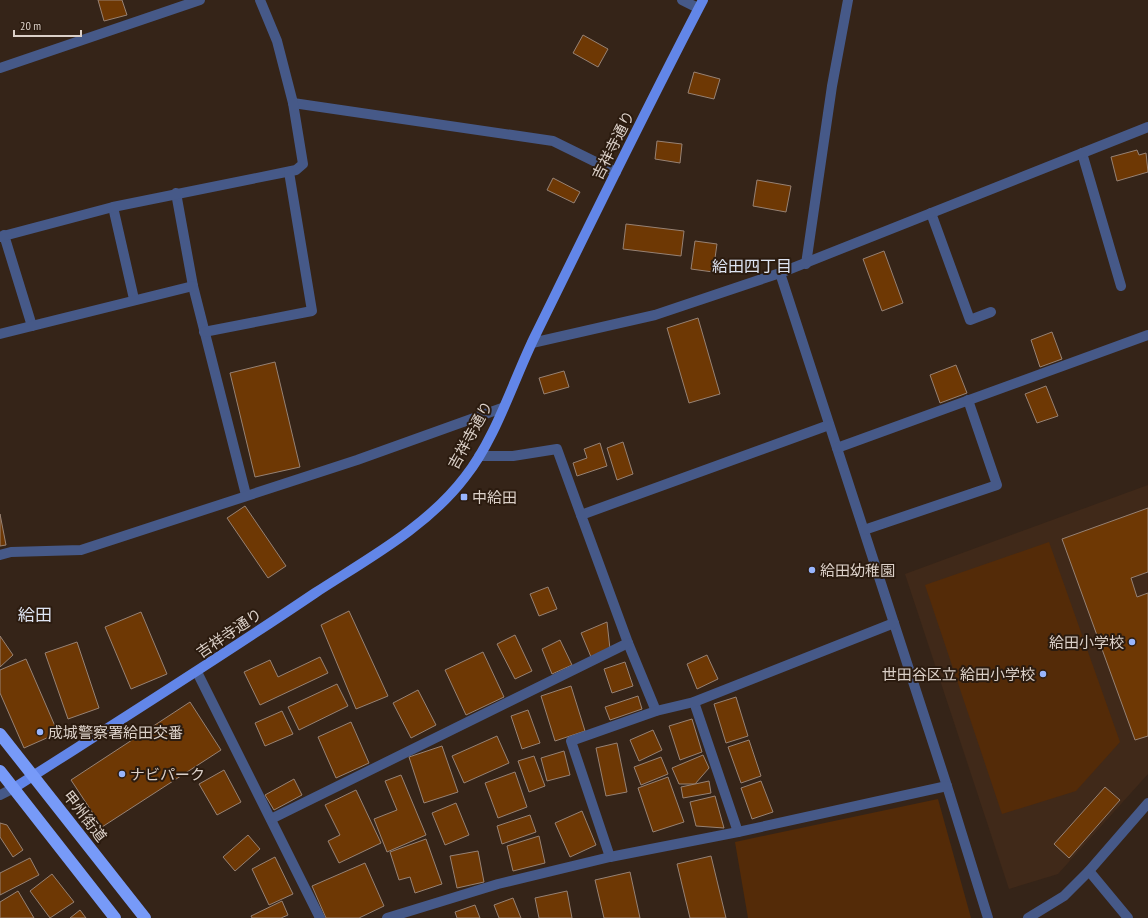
<svg xmlns="http://www.w3.org/2000/svg" width="1148" height="918" font-family="'PT Sans Narrow','Noto Sans JP',sans-serif">
<rect width="100%" height="100%" fill="#352418"/>
<path fill="#402919" d="M1148,485V774L1058,874L1009,889L905,574Z"/>
<g fill="#542b08">
<path d="M1049,542L1120,742L1076,791L1002,814L925,585Z"/>
<path d="M938,799L971,918H748L735,842Z"/>
</g>
<g fill="#6e3804" stroke="#978274">
<path d="M98,0H122L127,15L104,21Z"/>
<path d="M583,35L608,49L598,67L573,53Z"/>
<path d="M694,72L720,79L714,99L688,93Z"/>
<path d="M657,141L682,144L680,163L655,159Z"/>
<path d="M1137,150L1139,155L1146,153L1148,172L1117,181L1111,157Z"/>
<path d="M553,178L580,192L574,203L547,190Z"/>
<path d="M757,180L791,186L786,212L753,206Z"/>
<path d="M626,224L684,231L681,256L623,249Z"/>
<path d="M695,241L717,244L713,272L691,269Z"/>
<path d="M884,251L903,303L882,311L863,259Z"/>
<path d="M698,318L720,394L689,403L667,328Z"/>
<path d="M1052,332L1062,359L1040,367L1031,340Z"/>
<path d="M275,362L300,467L255,477L230,373Z"/>
<path d="M956,365L967,393L940,403L930,375Z"/>
<path d="M564,371L569,387L544,394L539,378Z"/>
<path d="M1046,386L1058,416L1037,423L1025,394Z"/>
<path d="M623,442L633,474L617,480L607,448Z"/>
<path d="M600,443L607,466L577,476L573,463L587,458L584,449Z"/>
<path d="M245,506L286,566L268,578L227,518Z"/>
<path d="M1148,508V572L1131,578L1137,597L1148,593V736L1135,740L1062,539Z"/>
<path d="M0,514L6,545L0,546Z"/>
<path d="M548,587L557,609L539,616L530,594Z"/>
<path d="M349,611L388,696L356,709L321,625Z"/>
<path d="M141,612L167,674L131,689L105,627Z"/>
<path d="M607,622L610,649L591,657L581,633Z"/>
<path d="M515,635L532,671L515,679L497,644Z"/>
<path d="M0,636L13,655L0,667Z"/>
<path d="M560,640L572,665L552,674L542,649Z"/>
<path d="M77,642L99,708L68,719L45,653Z"/>
<path d="M483,652L504,697L466,715L445,670Z"/>
<path d="M707,655L718,679L697,689L687,664Z"/>
<path d="M320,657L328,673L260,705L244,672L270,660L278,677Z"/>
<path d="M26,659L58,733L24,748L0,693V670Z"/>
<path d="M625,662L633,686L612,693L604,669Z"/>
<path d="M337,684L348,706L299,730L288,707Z"/>
<path d="M571,686L585,731L555,741L541,696Z"/>
<path d="M418,690L436,725L411,738L393,703Z"/>
<path d="M638,696L642,709L610,720L605,707Z"/>
<path d="M736,697L748,736L726,743L714,704Z"/>
<path d="M190,702L221,750L102,827L71,780Z"/>
<path d="M528,710L540,743L522,749L511,716Z"/>
<path d="M282,711L293,734L265,746L255,723Z"/>
<path d="M692,719L702,752L680,760L669,726Z"/>
<path d="M351,722L369,763L336,778L318,737Z"/>
<path d="M653,730L662,750L639,761L630,740Z"/>
<path d="M497,736L509,763L464,783L452,756Z"/>
<path d="M749,740L761,776L741,783L728,747Z"/>
<path d="M617,743L627,792L606,796L596,748Z"/>
<path d="M442,746L458,792L424,803L409,757Z"/>
<path d="M564,751L570,775L547,781L541,758Z"/>
<path d="M703,755L709,768L695,784H679L672,768Z"/>
<path d="M534,756L545,786L529,792L518,761Z"/>
<path d="M661,757L668,774L641,785L634,767Z"/>
<path d="M224,770L241,802L217,815L199,784Z"/>
<path d="M515,772L527,807L498,818L485,783Z"/>
<path d="M401,775L426,835L387,852L374,819L397,810L385,781Z"/>
<path d="M668,777L684,822L653,832L638,788Z"/>
<path d="M294,779L302,795L274,810L265,795Z"/>
<path d="M709,781L711,793L683,798L681,787Z"/>
<path d="M761,781L773,812L752,819L741,788Z"/>
<path d="M1105,787L1120,800L1069,858L1054,844Z"/>
<path d="M356,790L381,843L339,863L328,841L340,835L325,805Z"/>
<path d="M715,796L724,828L696,826L690,802Z"/>
<path d="M456,803L469,835L445,845L432,813Z"/>
<path d="M582,811L596,845L570,857L555,823Z"/>
<path d="M530,815L536,832L502,844L497,826Z"/>
<path d="M0,823L7,825L23,850L13,857L0,837Z"/>
<path d="M248,835L260,849L235,871L223,857Z"/>
<path d="M539,836L545,863L513,871L507,846Z"/>
<path d="M426,839L442,884L415,893L410,877L399,880L390,852Z"/>
<path d="M478,851L484,882L457,888L450,856Z"/>
<path d="M711,856L726,918H690L677,864Z"/>
<path d="M275,857L293,894L269,905L252,869Z"/>
<path d="M30,858L39,875L0,895V873Z"/>
<path d="M365,863L384,906L359,918H326L312,886Z"/>
<path d="M630,872L640,918H604L595,880Z"/>
<path d="M52,874L74,902L50,918L30,891Z"/>
<path d="M18,891L34,918H0V902Z"/>
<path d="M567,891L572,918H539L535,898Z"/>
<path d="M513,898L521,918H499L494,905Z"/>
<path d="M282,901L288,915L281,918H252L251,916Z"/>
<path d="M475,905L480,918H457L455,912Z"/>
<path d="M80,910L86,918H70Z"/>
</g>
<g fill="none" stroke-linecap="round" stroke-linejoin="round">
<g stroke="#465988" stroke-width="10">
<path d="M260,0L277,41L293,103L553,141L616,172"/>
<path d="M682,0L698,8"/>
<path d="M0,68L200,0"/>
<path d="M1082,153L1121,286"/>
<path d="M176,193L193,286L246,495"/>
<path d="M113,207L134,299"/>
<path d="M931,213L970,320L991,312"/>
<path d="M4,235L32,326"/>
<path d="M0,237L113,207L296,170L303,164L293,103"/>
<path d="M806,264L832,86L848,0"/>
<path d="M780,273L947,786L988,918"/>
<path d="M204,332L312,311L289,172"/>
<path d="M0,334L193,286"/>
<path d="M532,343L655,315L780,273L1148,127"/>
<path d="M837,448L1148,335"/>
<path d="M479,456H513L557,449L581,515"/>
<path d="M864,530L997,485L968,400"/>
<path d="M0,555L11,552L81,550L357,460L502,408"/>
<path d="M197,672L320,918"/>
<path d="M694,702L738,832"/>
<path d="M656,711L628,643L581,515L829,425"/>
<path d="M0,795L14,788"/>
<path d="M271,819L628,643"/>
<path d="M610,857L571,741L656,711L694,702L894,623"/>
<path d="M1089,871L1128,918"/>
<path d="M387,918L498,884L610,857L738,832L947,786"/>
<path d="M1028,918L1064,896L1089,871L1148,803"/>
</g>
<path stroke="#6286e8" stroke-width="10" d="M14,788C114,724 216,660 315,593C367,559 427,527 465,477C496,438 513,381 535,336C590,224 645,111 703,0"/>
<g stroke="#779af8" stroke-width="12">
<path d="M0,734L145,918"/>
<path d="M0,771L115,918"/>
</g>
</g>
<g fill="#98b5fd" stroke="#2b1b0f" stroke-width="1.5">
<rect x="460" y="493" width="8" height="8" rx="2"/>
<circle cx="812" cy="570" r="4"/>
<circle cx="1132" cy="642" r="4"/>
<circle cx="1043" cy="674" r="4"/>
<circle cx="40" cy="732" r="4"/>
<circle cx="122" cy="774" r="4"/>
</g>
<g text-anchor="middle" dominant-baseline="central" stroke-width="4" stroke-linejoin="round" paint-order="stroke">
<g font-size="15" fill="#dbd0c8" stroke="#2b1b0f">
<text transform="translate(613 145) rotate(-63)">吉祥寺通り</text>
<text transform="translate(470 435) rotate(-61)">吉祥寺通り</text>
<text transform="translate(229 633) rotate(-34)">吉祥寺通り</text>
<text transform="translate(85 816) rotate(52)">甲州街道</text>
</g>
<g font-size="15" fill="#dbd0c8" stroke="#2b1b0f" text-anchor="start">
<text x="472" y="497">中給田</text>
<text x="820" y="570">給田幼稚園</text>
<text x="1124" y="642" text-anchor="end">給田小学校</text>
<text x="1035" y="674" text-anchor="end">世田谷区立 給田小学校</text>
<text x="48" y="732">成城警察署給田交番</text>
<text x="130" y="774">ナビパーク</text>
</g>
<g font-size="16" fill="#dee4f2" stroke="#2b1b0f">
<text x="752" y="266">給田四丁目</text>
</g>
<g font-size="17" fill="#dee4f2" stroke="#2b1b0f">
<text x="35" y="615">給田</text>
</g>
</g>
<path d="M14 30v6h67v-6" fill="none" stroke="#dbd0c8" stroke-width="2"/>
<text x="20" y="30" font-size="12" fill="#dbd0c8" stroke="#2b1b0f" stroke-width="3" paint-order="stroke">20 m</text>
</svg>
